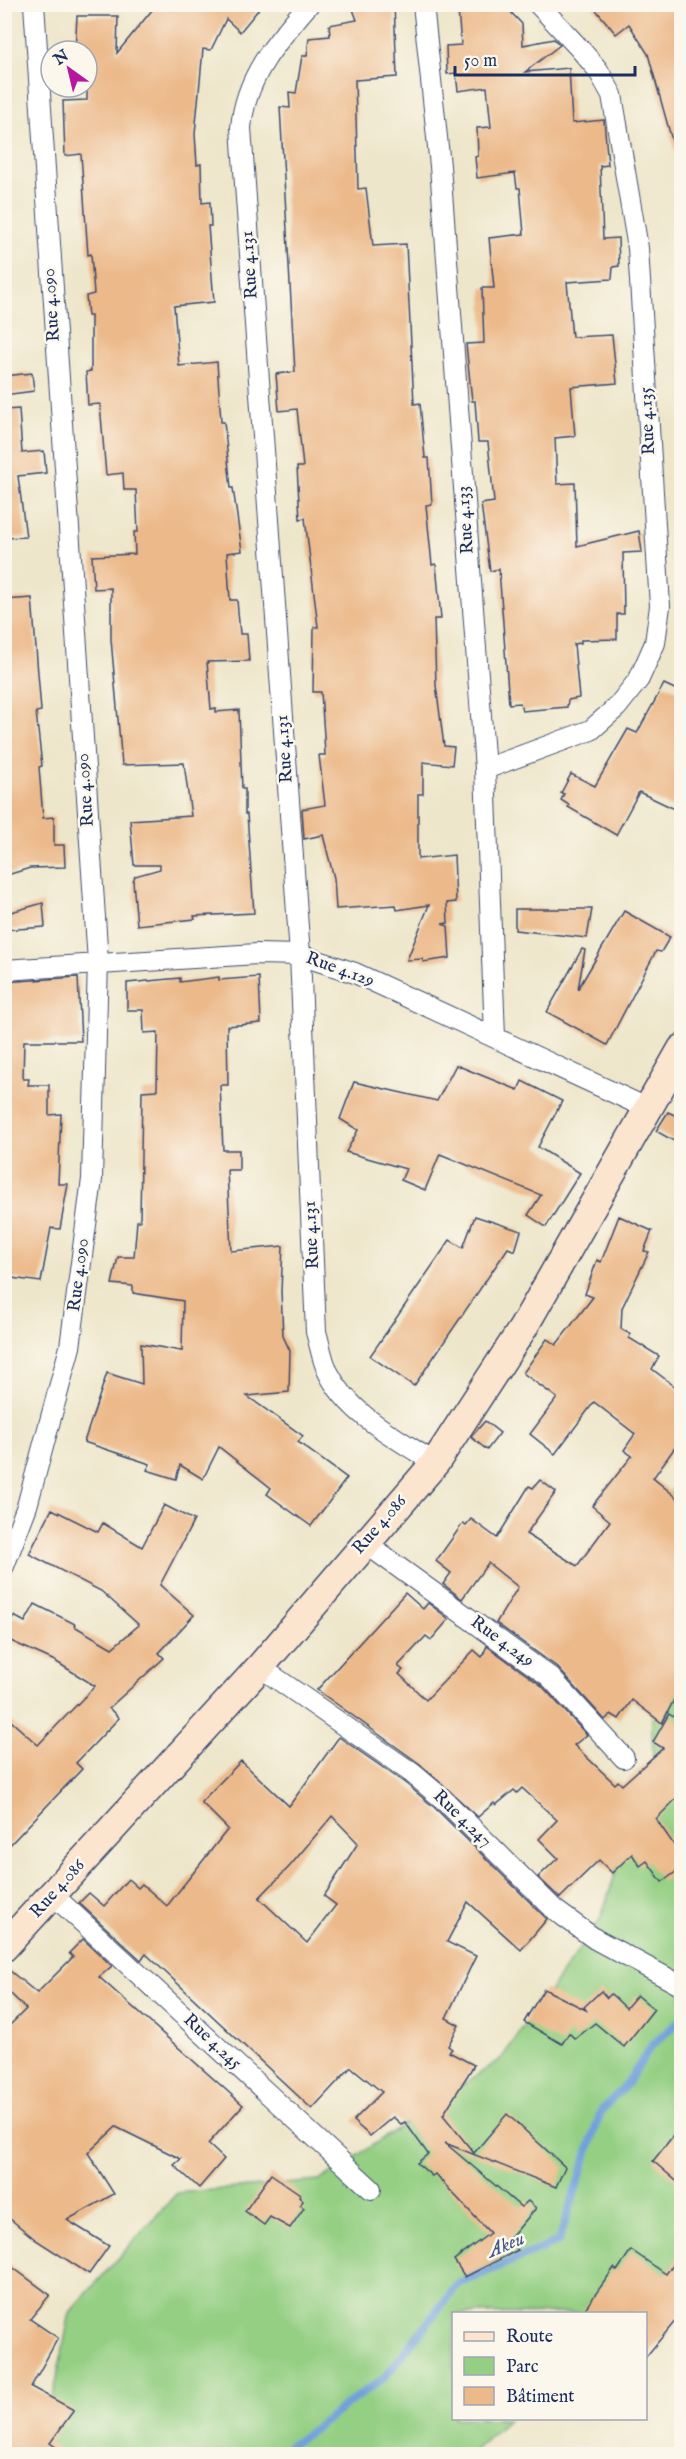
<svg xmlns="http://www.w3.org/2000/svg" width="686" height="2459" font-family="'IM FELL English',serif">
<rect width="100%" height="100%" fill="#fbf7ec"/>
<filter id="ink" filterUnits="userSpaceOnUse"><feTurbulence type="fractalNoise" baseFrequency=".0167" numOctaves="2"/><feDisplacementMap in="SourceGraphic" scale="12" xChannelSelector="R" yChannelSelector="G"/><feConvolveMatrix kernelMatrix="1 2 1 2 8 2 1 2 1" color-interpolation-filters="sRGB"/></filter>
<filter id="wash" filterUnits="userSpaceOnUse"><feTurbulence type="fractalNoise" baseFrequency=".008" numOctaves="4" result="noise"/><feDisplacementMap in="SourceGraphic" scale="24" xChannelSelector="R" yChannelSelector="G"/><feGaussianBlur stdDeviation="1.35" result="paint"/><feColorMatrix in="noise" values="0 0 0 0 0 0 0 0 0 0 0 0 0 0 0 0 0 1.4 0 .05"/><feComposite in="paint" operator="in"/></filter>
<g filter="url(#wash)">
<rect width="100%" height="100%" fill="#eee6ca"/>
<path fill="#94cf83" stroke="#587f70" stroke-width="1.5" d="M681,1457V2256L666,2274L624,2313L454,2314V2418L509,2419L470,2454H42L70,2312L177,2193L319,2181L501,2059L600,1920L653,1760L648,1583Z"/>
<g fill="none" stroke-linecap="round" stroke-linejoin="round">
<path stroke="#71a0da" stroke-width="8" d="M279,2454L385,2377L458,2284L559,2241L601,2111L626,2085L653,2044L682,2019"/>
</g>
<g id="blocks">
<g fill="#ecb98a" fill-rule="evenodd">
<path d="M157,4H263L240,32L226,19L211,50L203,49L195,134L197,165L201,164L202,203L210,202L211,226H208L214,302L174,306L179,366L217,362L221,422H224L231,488H233L242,551L227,553L230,600H237L240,634H247L249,661L207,662L211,709L216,708V712L239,710L242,789H245V814H247L254,913L194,916L195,919L137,925L133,881L135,876L160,869V865H134L130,820L191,816L184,763L122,765L111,639V588L94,589L92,556L135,554L134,532H138L136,490H124L123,473L106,475L100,404L88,405L86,372L91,371V316H88L86,296L94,294L91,254L88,255L81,154L65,156L63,101L87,100V51H75L77,16H118L117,53Z"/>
<path d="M351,4H394L397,77L355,80L358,189L366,188L373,246L406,244L414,404L420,403L425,458H429L432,504L426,505L432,565L436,564L441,619H434L436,685L444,746L454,747L452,765L423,762V794H418V859L454,855L456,902L447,903L448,923L442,924L448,926L450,958L423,962V959L407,960L429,905L397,910L396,905L336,909L334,878L323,835L304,839L302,809L325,805L319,755H325L324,735L321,692H313L314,627H318L305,518L300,519L297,467H303L297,409L279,411L276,374L295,372L280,107L290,108L289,92L296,93L302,56H307L309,38L330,36L329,25L357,20Z"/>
<path d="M591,4H676L681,12V154L676,155L648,54L629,24L616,34Z"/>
<path d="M505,6L522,24L523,45L554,39L560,45L525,72L569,68L572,123L604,120L608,165L600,166L603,239L618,238L619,266L613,267L612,279L567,282L572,337L612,335L617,383L571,387L575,436L555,438L557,484L575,483L577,546L639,531L642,552L623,553L624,614H617V639L581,640V643L574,644L579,698L568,700L567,707L522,711L520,703L509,704L499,569L490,571L481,504L494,502L488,442H478L475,401H472L466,344L484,343L482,288H494L489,238L524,234L520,188H517L515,173L477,178L475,157L478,156L477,128L491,127L487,87L458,91L456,73L447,74L446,46L461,45L458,10Z"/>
<path d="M32,373L34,391L4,395V376Z"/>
<path d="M19,409L22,453L44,451L46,473L18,476L26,537L4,538V410Z"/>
<path d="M32,598L41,711L36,712L42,766L39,767L43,818L54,817V845H64L65,867L30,868L4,876V600Z"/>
<path d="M664,684L681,692V812L639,792L616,835L568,807L569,805L561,800L564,794L561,793L571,774L595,786L628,729L637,733Z"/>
<path d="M43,903L45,927L4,930V914Z"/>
<path d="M515,909H592L587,938L515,930Z"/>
<path d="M624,911L670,937L661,952L656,951L607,1045L547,1012L582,949L585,950L578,989Z"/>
<path d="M78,977L81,1041H24L23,1079H29L28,1085H49V1115L61,1114L58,1184H68L60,1229L51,1228L41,1282L4,1277V982Z"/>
<path d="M219,977V980L259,977L261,1023L227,1026L228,1085H220L223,1150H239V1170H227L231,1251L283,1246L281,1291L283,1336L290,1351L289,1392L247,1396L303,1436L298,1442L347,1478L311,1526L267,1494L271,1488L219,1447L203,1479L180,1465L176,1479L147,1470L150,1464L84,1442L107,1373L142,1384L141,1344L182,1351L183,1301L133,1293V1286L112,1284L118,1257H134L137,1221H140L142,1091L157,1090L158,1032L144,1033L143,1010H127V983L180,978V982Z"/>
<path d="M456,1065L518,1090L522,1081L562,1101L538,1147L580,1173L546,1227L528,1215L541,1195L440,1154L425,1190L401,1180L406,1169L346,1152L358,1130L340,1119L354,1082L437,1101Z"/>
<path d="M668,1112L681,1118V1145L656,1131Z"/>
<path d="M475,1216L521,1231L515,1251L508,1248L414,1386L370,1356L450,1240L463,1248Z"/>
<path d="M619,1216L652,1231L644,1251L649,1252L622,1308L621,1329L630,1334L629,1338L659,1356L652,1369L681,1391V1439L653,1478L681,1501V1686L662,1723L632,1700L619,1719L611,1714L605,1720L557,1667L496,1623L518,1587L488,1563L462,1599L443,1584L451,1573L436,1561L463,1523L466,1525L471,1519L497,1538L529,1486L533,1488L540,1480L556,1492L526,1534L577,1566L610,1521L592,1506L632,1456L624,1450L635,1434L594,1402L555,1454L530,1434L557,1398L523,1373L547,1339L556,1345L593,1297L585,1294L597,1260L601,1262Z"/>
<path d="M485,1421L500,1433L487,1450L471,1437Z"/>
<path d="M164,1505L194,1520L160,1585L194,1615L159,1653L164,1658L109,1708L119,1718L76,1763L82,1769L4,1851V1715L38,1745L95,1686L55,1661L4,1638V1632L14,1616L25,1622L35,1604L75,1624L74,1626L112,1648L139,1625L101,1591L29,1554L52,1509L98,1532L103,1523L142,1547Z"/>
<path d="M405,1593L423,1609L428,1603L449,1619L431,1640L426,1636L398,1666L403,1670L399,1674L426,1700L474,1650L482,1657L487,1646L542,1686L587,1735L574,1745L615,1784L618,1781L622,1785L663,1748L653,1742L669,1714L681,1722V1794L656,1819L681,1855V1868L662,1882L647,1861L640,1866L632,1854L612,1873L599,1860L560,1898L538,1877L558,1858L539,1839L557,1820L522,1788L517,1793L514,1790L496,1805L494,1803L478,1817L420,1764L317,1690Z"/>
<path d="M339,1737L405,1783L435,1808L547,1919L521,1950L468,1902L447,1942L476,1956L446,2018L459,2025L448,2046L452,2049L449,2052L474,2065L443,2115L474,2153L507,2114L565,2167L556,2187L445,2143L521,2207L528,2201L536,2208L508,2241L518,2250L465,2277L454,2260L490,2233L435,2174L432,2176L417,2163L428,2154L405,2122L401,2124L393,2117L370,2136L353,2121L382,2092L351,2067L312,2109L146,1954L141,1960L79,1903L89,1893L104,1906L128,1879L138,1888L142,1884L167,1906L228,1829L201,1802L241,1761L289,1806ZM332,1816L358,1843L324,1896L336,1905L307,1943L259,1898L290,1866Z"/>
<path d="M83,1939L112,1966L99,1977L243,2105L208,2144L224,2159L199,2188L174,2165L181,2159L116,2127L88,2153L114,2194L67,2220L109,2246L89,2274L36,2240L4,2214V2031L26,2009L4,1987V1966L37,1993L73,1957L69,1953Z"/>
<path d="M544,1989L586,2010L584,2007L601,1991L607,1998L611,1994L626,2008L637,1995L654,2009L624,2047L595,2023L575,2039L569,2033L562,2044L524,2022Z"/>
<path d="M681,2126V2185L653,2161Z"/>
<path d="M271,2174L300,2194L299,2197L303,2201L300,2205L304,2208L290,2228L270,2217L264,2225L245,2211Z"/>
<path d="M631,2250L666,2274L681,2253V2314L645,2358V2313H582L614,2268L617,2271Z"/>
<path d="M4,2261L50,2295L30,2319L58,2338L31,2387L74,2410L50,2443L66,2454H4Z"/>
</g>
</g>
</g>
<g filter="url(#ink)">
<use href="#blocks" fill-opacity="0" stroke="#3b4a6e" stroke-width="1.5"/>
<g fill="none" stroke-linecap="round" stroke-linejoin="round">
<defs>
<g id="street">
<path d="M309,4C277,41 245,77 241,128L300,955L316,1332C320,1345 322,1360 328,1372C349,1415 397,1438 435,1463"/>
<path d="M423,4L440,166L485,769L495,1037"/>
<path d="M485,769L591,730L617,707L639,679L655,643L660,606L638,248L612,95L598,70L580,49L538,4"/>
<path d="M4,970L257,954L300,955L355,973L649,1109"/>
<path d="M365,1543L550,1677L624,1758"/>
<path d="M4,1566L27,1506L70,1347L92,1179L98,962L34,4"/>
<path d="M260,1667L412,1773L443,1799L555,1910L595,1939L682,1986"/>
<path d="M53,1895L371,2189"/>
</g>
<path id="secondary" d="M4,1947L260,1667L435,1463L523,1328L682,1049"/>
</defs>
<use href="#street" stroke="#3b4a6e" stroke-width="22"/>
<use href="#secondary" stroke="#3b4a6e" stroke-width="31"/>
<use href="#street" stroke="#fff" stroke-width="20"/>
<use href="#secondary" stroke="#fce5cf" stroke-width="28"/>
</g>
</g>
<g text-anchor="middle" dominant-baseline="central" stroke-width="5" stroke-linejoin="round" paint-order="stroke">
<g font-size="18" fill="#1b2f5e" stroke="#fbf7ec">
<text transform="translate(250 265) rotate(-94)">Rue 4.131</text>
<text transform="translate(52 305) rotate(-94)">Rue 4.090</text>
<text transform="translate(648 421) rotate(-93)">Rue 4.135</text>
<text transform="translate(466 520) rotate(-94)">Rue 4.133</text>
<text transform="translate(285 749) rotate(-94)">Rue 4.131</text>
<text transform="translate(86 790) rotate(-94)">Rue 4.090</text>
<text transform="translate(340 970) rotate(20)">Rue 4.129</text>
<text transform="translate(312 1235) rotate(-93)">Rue 4.131</text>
<text transform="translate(79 1275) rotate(-83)">Rue 4.090</text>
<text transform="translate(380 1525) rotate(-49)">Rue 4.086</text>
<text transform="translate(502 1642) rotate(36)">Rue 4.249</text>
<text transform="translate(462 1819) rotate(44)">Rue 4.247</text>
<text transform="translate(58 1889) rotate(-48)">Rue 4.086</text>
<text transform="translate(212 2042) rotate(43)">Rue 4.245</text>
</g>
<g font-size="20" font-style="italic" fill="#395789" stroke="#fbf7ec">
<text transform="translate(506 2245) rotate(-23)">Akeu</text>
</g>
</g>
<rect width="686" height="2459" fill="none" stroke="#fbf7ec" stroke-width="24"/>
<rect x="452" y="2312" width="195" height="108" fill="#fbf7ec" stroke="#a1a7b3" stroke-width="1.5"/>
<rect x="464" y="2332" width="30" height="9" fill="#fce5cf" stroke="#a1a7b3" stroke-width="1.5"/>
<text x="506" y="2342" font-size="18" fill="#1b2f5e">Route</text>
<rect x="464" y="2357" width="30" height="18" fill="#94cf83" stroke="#a1a7b3" stroke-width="1.5"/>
<text x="506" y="2372" font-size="18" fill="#1b2f5e">Parc</text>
<rect x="464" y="2387" width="30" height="18" fill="#ecb98a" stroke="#a1a7b3" stroke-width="1.5"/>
<text x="506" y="2402" font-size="18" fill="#1b2f5e">Bâtiment</text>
<g transform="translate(69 69) rotate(326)"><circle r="28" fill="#fbf7ec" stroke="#a1a7b3" stroke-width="1.5"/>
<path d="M0-4.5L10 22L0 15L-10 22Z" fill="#b5179e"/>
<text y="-9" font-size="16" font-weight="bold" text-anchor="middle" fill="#1b2f5e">N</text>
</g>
<path d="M455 66v9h180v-9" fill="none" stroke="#1b2f5e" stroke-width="3"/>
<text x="464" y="66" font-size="18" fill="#1b2f5e" stroke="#fbf7ec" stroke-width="4.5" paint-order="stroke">50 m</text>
</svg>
